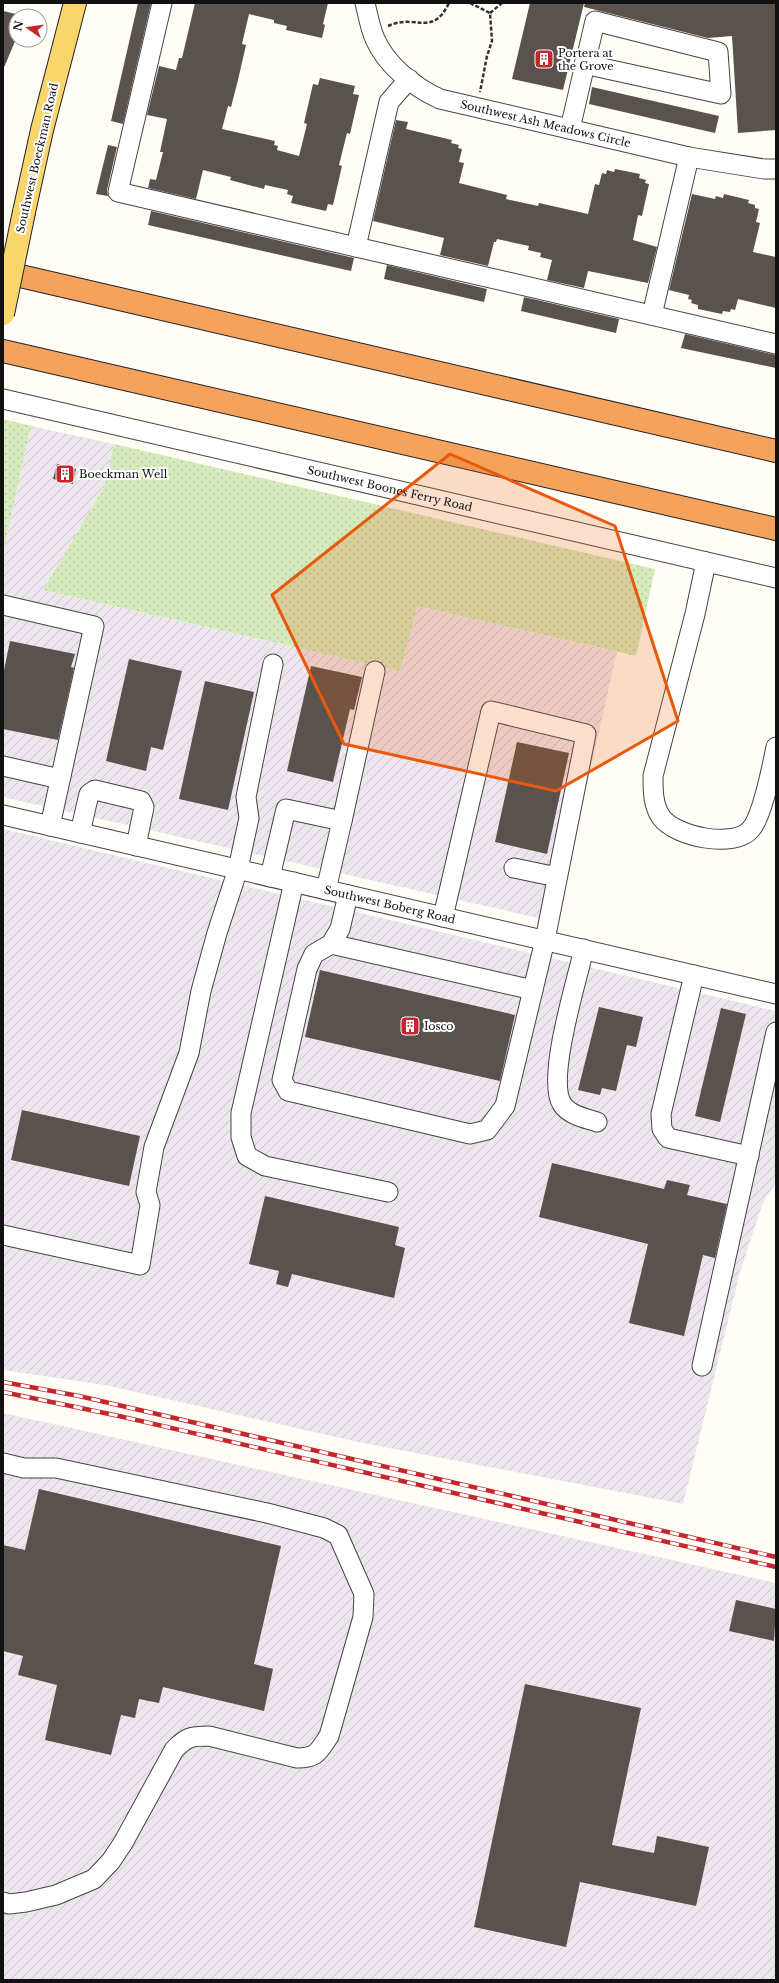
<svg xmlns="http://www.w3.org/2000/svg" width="779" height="1983" font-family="'Libre Baskerville',serif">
<defs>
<pattern id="industrial-furrows" width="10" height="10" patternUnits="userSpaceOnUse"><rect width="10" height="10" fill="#eee6ef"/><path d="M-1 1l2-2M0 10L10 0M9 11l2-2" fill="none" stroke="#cbc4cc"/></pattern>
<pattern id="grass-dots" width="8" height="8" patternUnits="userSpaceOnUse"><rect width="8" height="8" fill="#d5ebbd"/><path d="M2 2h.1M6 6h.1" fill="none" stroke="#b6c8a1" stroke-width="1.8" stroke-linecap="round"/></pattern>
</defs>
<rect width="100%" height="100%" fill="#fffdf5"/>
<g fill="url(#industrial-furrows)">
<path d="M31,426L114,444L104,487L43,590L400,671L416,606L617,652L556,922L3,797V553Z"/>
<path d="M3,829L776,1011V1183L763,1202L740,1272L683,1504L358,1442L105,1385L3,1370Z"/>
<path d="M3,1413L776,1583V1980H3Z"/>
</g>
<g fill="url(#grass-dots)">
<path d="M3,419L31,426L3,553Z"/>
<path d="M114,444L655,569L636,656L417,606L400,671L43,590L104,487Z"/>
</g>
<g fill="#5a524d">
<path d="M138,3H151L123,124L111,121Z"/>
<path d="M195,3H328L323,24L325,25L322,38L286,30L287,26L274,23V20L249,14L242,44L246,45L238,80L231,107L228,106L222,129L275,141L274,145L278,146L277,150L299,156L307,124L304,123L313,84L318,85L320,78L355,86L353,94L359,95L350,134L347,133L339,165L342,166L333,205L328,204L326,211L291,203L293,196L287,194L288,190L265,185L264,189L230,180L231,177L203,170L196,199L148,188L150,179L156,180L163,152H160L167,119L147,115L159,66L176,70L179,58H182Z"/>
<path d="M530,3H584L563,90L512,79Z"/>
<path d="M585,3H776V130L738,133L732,36L708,38L584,7Z"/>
<path d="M3,11L16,14V39L3,70Z"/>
<path d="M592,87L719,116L715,133L589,104Z"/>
<path d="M396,120L408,122L406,129L452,140L451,143L459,145L458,148L462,149L459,162L464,163L459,183L507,195L506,199L538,206L539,203L588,214L595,184L599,185L602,173L606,174L607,170L614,172L615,169L640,174L639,178L646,180L645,183L649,184L642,216L638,215L633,240L657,247L648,283L588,271L584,288L547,280L552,260L540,257L541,253L528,250L529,246L497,239L496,242H494L488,266L440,255L444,238L373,221Z"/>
<path d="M108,145L117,147L107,190L108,196L96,194Z"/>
<path d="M692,194L715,199L716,196L723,198L724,194L749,200L748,203L755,205V208L759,209L756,222L760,223L753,252L776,257V308L738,299L735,310L731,309L730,312L723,311L722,314L698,309V305L691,303L692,300L688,299L689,295L669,290Z"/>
<path d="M151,211L354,258L351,271L148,225Z"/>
<path d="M387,265L487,289L484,302L384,279Z"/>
<path d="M524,297L619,319L616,333L521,311Z"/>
<path d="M685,334L776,355V368L681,348Z"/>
<path d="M57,464L76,469L73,484L53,479Z"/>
<path d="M10,641L75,654L71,667L74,668L58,740L3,729V675Z"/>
<path d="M129,659L182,671L163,750L151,747L146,771L106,761Z"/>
<path d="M311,666L362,677L354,710L350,709L333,782L287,771Z"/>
<path d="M205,681L254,692L228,810L179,799Z"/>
<path d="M517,742L569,753L547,854L495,842Z"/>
<path d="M320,970L515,1015L500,1081L305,1037Z"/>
<path d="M599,1007L643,1017L636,1047L627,1045L616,1091L602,1088L600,1095L578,1090Z"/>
<path d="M721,1008L746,1014L720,1122L695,1116Z"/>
<path d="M22,1110L140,1136L129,1186L11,1160Z"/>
<path d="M552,1163L664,1189L667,1180L690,1185L687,1195L727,1204L715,1258L703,1255L684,1336L629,1323L648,1244L539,1217Z"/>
<path d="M265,1196L399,1227L395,1245L405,1248L394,1298L292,1274L288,1287L276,1284L279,1271L249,1264Z"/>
<path d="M39,1489L281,1546L254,1664L273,1669L264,1711L163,1687L159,1703L139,1699L135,1718L121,1715L111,1755L45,1740L57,1685L18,1675L23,1656L3,1651V1545L25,1550Z"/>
<path d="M736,1600L776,1609L774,1641L729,1631Z"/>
<path d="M525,1684L641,1708L612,1845L654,1853L657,1836L709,1847L696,1906L580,1882L566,1947L474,1927Z"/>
</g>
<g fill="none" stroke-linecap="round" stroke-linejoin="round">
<defs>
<g id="minor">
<path d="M162,3L118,192L776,344"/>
<path id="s1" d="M365,3C368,15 370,28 375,39C387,66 414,87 440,99L689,157L764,169H776"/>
<path d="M570,129L595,21L718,52L721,94L584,64"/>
<path d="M356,247L389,102L409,79"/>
<path d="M652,315L689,157"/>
<path id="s2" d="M3,399L776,578"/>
<path d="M706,562L695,614L653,776C653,791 653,805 661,817C675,837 735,849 751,829C763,815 772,766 776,747"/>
<path d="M3,605L94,626L50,826"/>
<path d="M3,766L60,779"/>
<path id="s3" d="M3,815L776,994"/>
<path d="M342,821L375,671"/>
<path d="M80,833L89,794L95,790L141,801L144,807L136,846"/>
<path d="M514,868L557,877"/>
<path d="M270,877L286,809L342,821L326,890"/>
<path d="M294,882L241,1113V1137L247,1156L265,1166L388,1192"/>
<path d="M348,895L340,929L331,944L314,954L307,969L282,1080L288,1091L470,1134L487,1130L505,1106L545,940L586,734L491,711L443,917"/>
<path d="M331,944L533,990"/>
<path d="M584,949C577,980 546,1079 562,1104C569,1115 585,1118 597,1122"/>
<path d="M694,975L661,1114L662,1129L668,1138L749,1156"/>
<path d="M3,1235L140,1265L150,1205L146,1192L154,1147L189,1053L201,991L217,933L238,869L249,818L246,797L273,664"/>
<path d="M702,1366L776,1032"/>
<path d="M3,1463L24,1468H56L267,1513L324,1528L338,1535L364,1594L363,1617L329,1736C318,1752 317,1758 297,1758L209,1736C191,1736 186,1737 174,1750L123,1843L111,1861L94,1879L56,1895L26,1902L9,1904L3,1902"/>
</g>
<path id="major" d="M24,212L42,130L75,3"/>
<g id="highway">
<path d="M3,272L776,451"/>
<path d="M3,351L776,529"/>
</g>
</defs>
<use href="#minor" stroke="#444" stroke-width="21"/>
<use href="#major" stroke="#222" stroke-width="24"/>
<use href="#highway" stroke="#222" stroke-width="24"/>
<g stroke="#333" stroke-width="2.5" stroke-dasharray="4 2" stroke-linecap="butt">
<path d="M470,3L490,13L492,41L487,56L480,92"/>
<path d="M490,13L502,3"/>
<path d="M388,26C416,13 432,38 449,3"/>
</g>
<use href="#minor" stroke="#fff" stroke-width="19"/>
<use href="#major" stroke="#f9d66b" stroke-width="22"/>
<use href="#highway" stroke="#f5a25d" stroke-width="22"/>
<defs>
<g id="rail">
<path d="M3,1382L79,1396L776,1557"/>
<path d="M3,1392L119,1416L776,1567"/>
</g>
</defs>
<use href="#rail" stroke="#c4262e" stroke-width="4.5"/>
<use href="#rail" stroke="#fff" stroke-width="3" stroke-dasharray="9" stroke-linecap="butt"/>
<defs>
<path id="major-bridge" d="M3,314L24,212"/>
</defs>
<use href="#major-bridge" stroke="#222" stroke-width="24" stroke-linecap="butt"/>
<use href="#major-bridge" stroke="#f9d66b" stroke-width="22"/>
</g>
<path fill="#e8590c" fill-opacity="0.2" stroke="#e8590c" stroke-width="3" stroke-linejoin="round" d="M450,454L615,526L678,721L556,791L344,744L272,595Z"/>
<defs>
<symbol id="building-square" viewBox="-11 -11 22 22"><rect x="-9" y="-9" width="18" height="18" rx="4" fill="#c4262e" stroke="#fff"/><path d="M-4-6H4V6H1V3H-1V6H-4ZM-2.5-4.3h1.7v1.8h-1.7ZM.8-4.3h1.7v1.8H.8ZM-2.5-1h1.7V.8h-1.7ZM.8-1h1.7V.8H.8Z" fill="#fff"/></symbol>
</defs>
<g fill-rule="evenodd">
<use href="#building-square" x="533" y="48" width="22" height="22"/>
<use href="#building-square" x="54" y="463" width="22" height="22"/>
<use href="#building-square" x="399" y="1015" width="22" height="22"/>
</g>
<g text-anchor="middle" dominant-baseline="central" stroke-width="4" stroke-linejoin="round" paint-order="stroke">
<g font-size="11" fill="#111" stroke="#fff" text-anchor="start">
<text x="558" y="53">Portera at<tspan x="558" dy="13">the Grove</tspan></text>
<text x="79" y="474">Boeckman Well</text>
<text x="424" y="1026">Iosco</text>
</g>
<g font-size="11" fill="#111" stroke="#fff">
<text stroke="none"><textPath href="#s1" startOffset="236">Southwest Ash Meadows Circle</textPath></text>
<text transform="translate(37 158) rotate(-77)">Southwest Boeckman Road</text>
<text stroke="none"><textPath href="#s2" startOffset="397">Southwest Boones Ferry Road</textPath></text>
<text stroke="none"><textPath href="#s3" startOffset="397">Southwest Boberg Road</textPath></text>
</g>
</g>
<rect width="779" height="1983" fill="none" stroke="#111111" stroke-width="8"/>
<g transform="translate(28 28) rotate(283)"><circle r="19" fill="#ffffff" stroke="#a0a0a0"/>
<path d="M0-3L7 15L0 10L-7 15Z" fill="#c4262e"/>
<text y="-6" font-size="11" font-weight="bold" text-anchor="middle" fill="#111111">N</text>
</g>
</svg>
